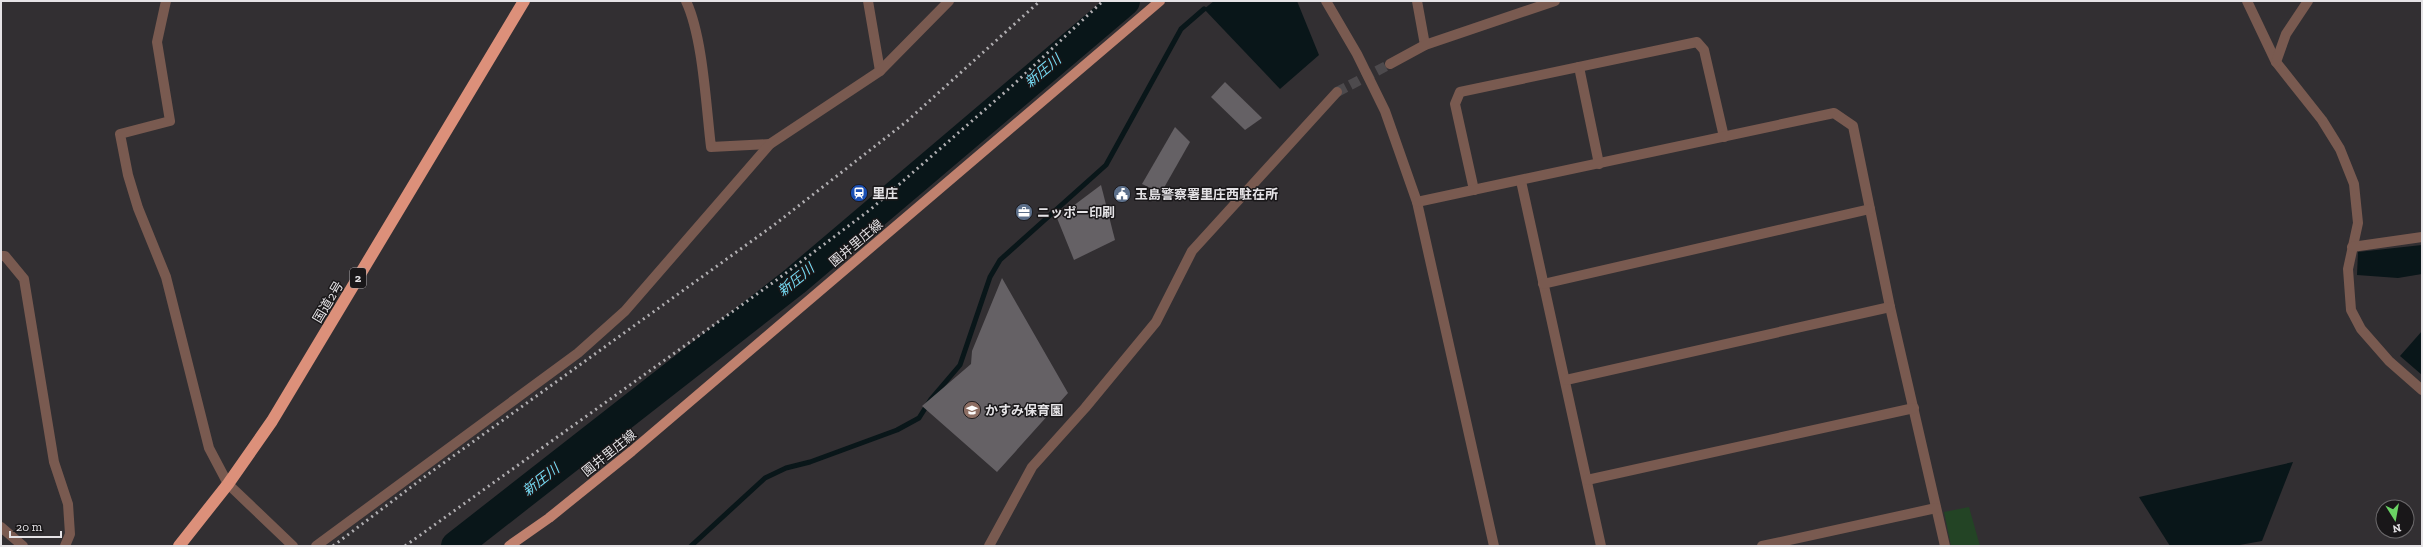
<svg xmlns="http://www.w3.org/2000/svg" width="2423" height="547" font-family="'Zilla Slab','Noto Sans JP',serif">
<rect width="100%" height="100%" fill="#322f32"/>
<path fill="#234425" d="M1969,507L1980,546H1951L1944,512Z"/>
<g fill="#091619">
<path d="M1214,1H1297L1319,55L1280,89L1204,9Z"/>
<path d="M2422,245V274L2398,278L2357,275L2358,252Z"/>
<path d="M2422,331V375L2400,356Z"/>
<path d="M2293,462L2262,541L2234,546H2170L2139,497Z"/>
</g>
<g fill="none" stroke-linecap="round" stroke-linejoin="round">
<path stroke="#091619" stroke-width="5" d="M691,546L765,478L786,468L810,462L897,430L919,418L931,399L960,365L990,277L1000,260L1106,165L1181,29L1204,9"/>
<path stroke="#091619" stroke-width="30" d="M456,546L795,281L1125,1"/>
</g>
<g fill="#656165">
<path d="M1225,82L1262,118L1245,130L1211,97Z"/>
<path d="M1175,127L1190,142L1161,193L1142,184Z"/>
<path d="M1101,185L1115,240L1074,260L1057,218Z"/>
<path d="M1002,278L1068,393L997,472L922,406L971,364L972,351Z"/>
</g>
<g fill="none" stroke-linecap="round" stroke-linejoin="round">
<path stroke="#4d4a4d" stroke-width="10" stroke-dasharray="10 5" stroke-linecap="butt" d="M1337,92L1390,64"/>
<g stroke="#795a50" stroke-width="10">
<path d="M166,1L157,42L170,121L120,134L128,175L138,208L166,277L209,448L228,484L293,546"/>
<path d="M686,1C703,37 706,106 711,147L770,144"/>
<path d="M868,1L880,71"/>
<path d="M1326,1L1357,54L1385,111L1417,202L1494,546"/>
<path d="M1417,1L1425,45"/>
<path d="M2247,1L2276,62L2322,120L2340,149L2354,184L2358,223L2348,269L2351,310L2361,329L2389,361L2422,390"/>
<path d="M2276,62L2286,34L2308,1"/>
<path d="M1390,64L1425,45L1555,1"/>
<path d="M1579,67L1599,164"/>
<path d="M1521,181L1601,546"/>
<path d="M1474,190L1455,104L1460,92L1697,42L1704,50L1724,137"/>
<path d="M1417,202L1834,113L1853,126L1890,307L1945,546"/>
<path d="M2352,247L2422,237"/>
<path d="M1,256H5L24,279L54,462L68,504L70,534L65,546"/>
<path d="M1543,284L1870,209"/>
<path d="M1566,380L1890,307"/>
<path d="M1587,480L1914,408"/>
<path d="M1,527L23,546"/>
<path d="M316,546L578,353L625,311L770,144L880,71L949,1"/>
<path d="M989,546L1032,467L1085,408L1156,322L1192,251L1337,92"/>
<path d="M1762,546L1936,508"/>
</g>
<path stroke="#c0816e" stroke-width="10" d="M509,546L549,518L632,451L1160,1"/>
<path stroke="#dc907a" stroke-width="12" d="M179,546L228,484L272,421L524,1"/>
<g stroke="#b1afb2" stroke-width="3" stroke-dasharray="2 4" stroke-linecap="butt">
<path d="M333,546L431,472L774,225L906,122L1040,1"/>
<path d="M405,546L778,279L871,209L1012,86L1103,1"/>
</g>
</g>
<defs>
<symbol id="station-disc" viewBox="-11 -11 22 22"><circle r="9.5" fill="#1a4fb4" stroke="#191719"/><path d="M-3-6H3Q5-6 5-4V2Q5 4 3 4L4.5 6H3L1.5 4h-3L-3 6H-4.5L-3 4Q-5 4-5 2V-4Q-5-6-3-6ZM-3.5-4v3h7v-3ZM-3.5 1v1.5H-2V1ZM2 1v1.5H3.5V1Z" fill="#fff"/></symbol>
<symbol id="civic-disc" viewBox="-11 -11 22 22"><circle r="9.5" fill="#5c6f8a" stroke="#191719"/><path d="M-.6-6.5H3V-4.5H.6V-3L4-1V1h2V6H-6V1h2V-1L-.6-3ZM-1.2 2.5V6h2.4V2.5Z" fill="#fff"/></symbol>
<symbol id="office-disc" viewBox="-11 -11 22 22"><circle r="9.5" fill="#5c6f8a" stroke="#191719"/><path d="M-6-3h4V-5.5h4V-3h4V5H-6ZM-1-4.5V-3h2v-1.5ZM-6 0V1H6V0Z" fill="#fff"/></symbol>
<symbol id="school-disc" viewBox="-11 -11 22 22"><circle r="9.5" fill="#8d6e63" stroke="#191719"/><path d="M0-5L7-2L0 1L-7-2ZM-4 1L0 2.5L4 1V4Q0 6-4 4Z" fill="#fff"/></symbol>
</defs>
<g fill-rule="evenodd">
<use href="#station-disc" x="849" y="183" width="20" height="20"/>
<use href="#civic-disc" x="1112" y="184" width="20" height="20"/>
<use href="#office-disc" x="1014" y="202" width="20" height="20"/>
<use href="#school-disc" x="962" y="400" width="20" height="20"/>
</g>
<g text-anchor="middle" dominant-baseline="central" stroke-width="3" stroke-linejoin="round" paint-order="stroke">
<rect fill="#191719" stroke="#a8a6a8" stroke-width="1" x="350" y="268" width="16" height="20" rx="3"/>
<g font-size="12" font-weight="bold" fill="#e5e3e6">
<text x="358" y="278">2</text>
</g>
<g font-size="13" font-weight="bold" fill="#e5e3e6" stroke="#191719" text-anchor="start">
<text x="872" y="193">里庄</text>
<text x="1135" y="194">玉島警察署里庄西駐在所</text>
<text x="1037" y="212">ニッポー印刷</text>
<text x="985" y="410">かすみ保育園</text>
</g>
<g font-size="13" fill="#e5e3e6" stroke="#191719">
<text transform="translate(856 243) rotate(-40)">園井里庄線</text>
<text transform="translate(328 302) rotate(-59)">国道2号</text>
<text transform="translate(609 453) rotate(-39)">園井里庄線</text>
</g>
<g font-size="14" font-style="italic" fill="#75dcf5" stroke="#191719">
<text transform="translate(1043 71) rotate(-40)">新圧川</text>
<text transform="translate(796 280) rotate(-39)">新圧川</text>
<text transform="translate(541 480) rotate(-38)">新圧川</text>
</g>
</g>
<rect width="2423" height="547" fill="none" stroke="#e5e3e6" stroke-width="4"/>
<g transform="translate(2395 519) rotate(169)"><circle r="19" fill="#191719" stroke="#6b696b"/>
<path d="M0-3L7 15L0 10L-7 15Z" fill="#6ad364"/>
<text y="-6" font-size="11" font-weight="bold" text-anchor="middle" fill="#e5e3e6">N</text>
</g>
<path d="M10 531v6h51v-6" fill="none" stroke="#e5e3e6" stroke-width="2"/>
<text x="16" y="531" font-size="12" fill="#e5e3e6" stroke="#191719" stroke-width="3" paint-order="stroke">20 m</text>
</svg>
